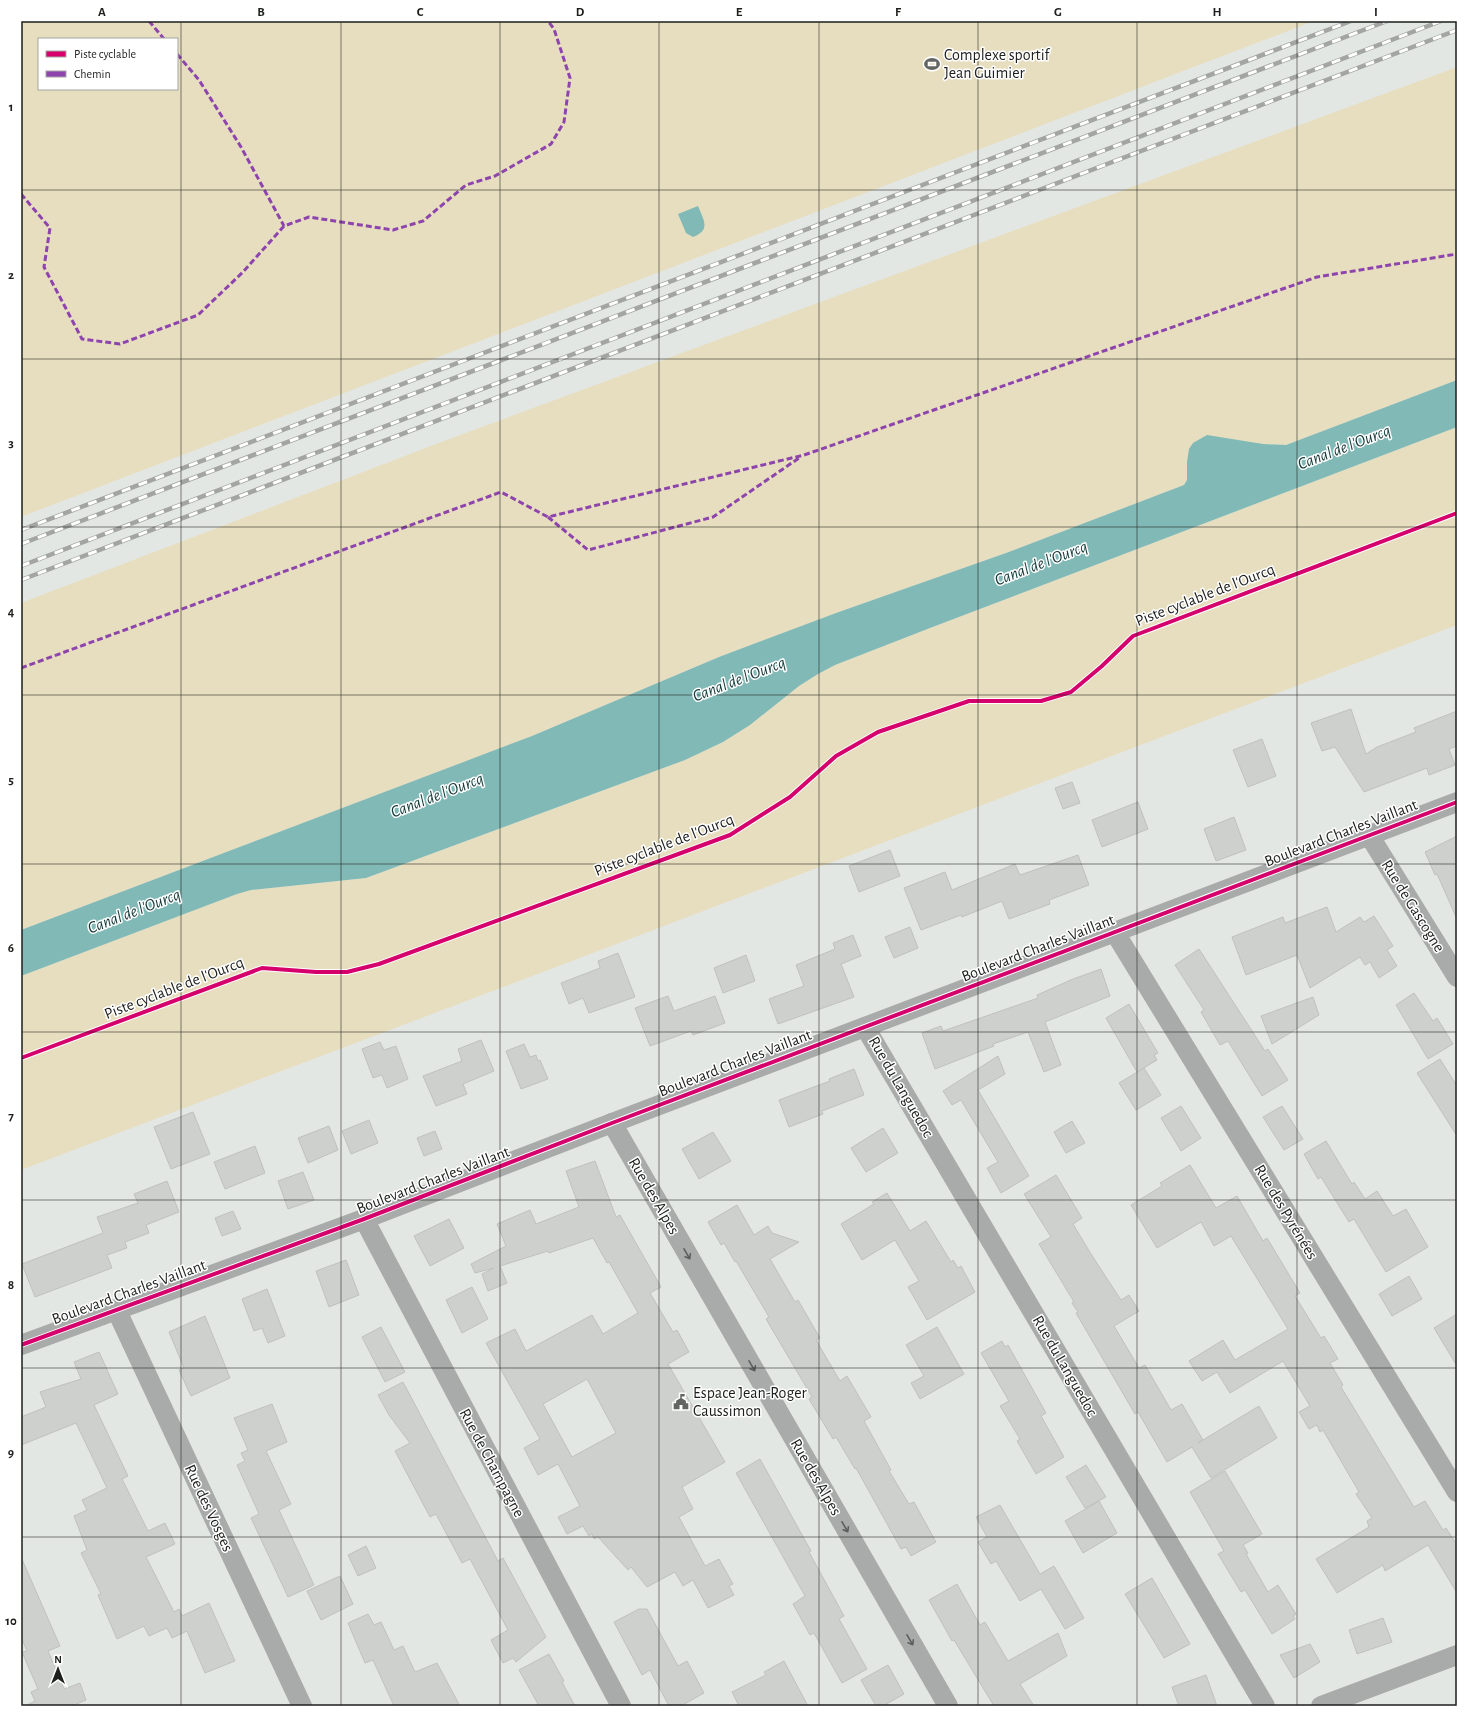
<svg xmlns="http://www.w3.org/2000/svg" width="1478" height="1727" font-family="'Alegreya Sans',sans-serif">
<rect width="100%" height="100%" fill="#e3e7e3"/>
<g fill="#e7dec0" fill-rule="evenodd">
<path d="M21,21H1314L21,517ZM39,39H177V89H39Z"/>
<path d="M1457,67V380L1286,445L1263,444L1187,462V480L1184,485L1006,553L836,613L719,657L532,736L21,930V603L444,441Z"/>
<path d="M1457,427V625L21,1170V976L237,894L251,890L366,878L685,760L723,742L750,725L799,686L818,674L835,665L930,628Z"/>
</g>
<g fill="#81b9b6">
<path d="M698,206C704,221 711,230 693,237L686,233L678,214Z"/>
<path d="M1457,380V427L930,628L835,665L818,674L799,686L750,725L723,742L685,760L366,878L251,890L237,894L21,976V930L532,736L719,657L836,613L1006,553L1184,485L1187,480V462L1189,449L1193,443L1207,435L1263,444L1286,445Z"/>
</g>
<g fill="#ced0cd" stroke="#bfc1be" fill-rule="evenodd">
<path d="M1351,709L1366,754L1377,747L1416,732L1414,728L1457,711V746L1449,749L1455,765L1429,775L1427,768L1364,792L1335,747L1322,751L1311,723Z"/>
<path d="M1262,739L1276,776L1248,787L1233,750Z"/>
<path d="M1072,782L1080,803L1063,809L1055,788Z"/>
<path d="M1138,802L1148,829L1102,847L1092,820Z"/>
<path d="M1234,817L1246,850L1216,861L1204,829Z"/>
<path d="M1457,836V919L1437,874L1435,875L1425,852Z"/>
<path d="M890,850L900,876L859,892L849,866Z"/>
<path d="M1078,855L1089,885L1049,900L1050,904L1009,919L1002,901L962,917L961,915L921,930L904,888L945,872L952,890L1015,864L1020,875Z"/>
<path d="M1327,907L1336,932L1360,917L1364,922L1374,916L1393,946L1387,950L1397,966L1379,978L1370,962L1365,965L1360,957L1310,988L1297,955L1246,975L1232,937L1283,917L1285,923Z"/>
<path d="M910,927L918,948L894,958L885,937Z"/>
<path d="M853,935L861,956L841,964L854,997L778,1024L769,999L804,986L796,965L835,949L833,943Z"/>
<path d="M1199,949L1265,1051L1268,1049L1288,1080L1262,1096L1228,1041L1220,1045L1201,1012L1204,1010L1175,965Z"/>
<path d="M618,953L635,997L589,1013L583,998L569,1004L561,983L600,968L598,961Z"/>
<path d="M746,955L755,981L723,993L714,968Z"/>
<path d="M1101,969L1110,996L1045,1022L1061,1065L1044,1072L1028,1032L993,1044L994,1046L935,1069L922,1033L941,1026L943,1031L1038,998L1037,995L1073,979Z"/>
<path d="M1414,993L1433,1021L1437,1018L1453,1044L1428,1059L1396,1005Z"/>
<path d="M668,996L674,1011L715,996L725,1023L693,1035L691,1031L650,1046L635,1008Z"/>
<path d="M1313,997L1319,1015L1272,1044L1261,1016Z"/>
<path d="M1129,1004L1158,1053L1154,1055L1157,1060L1137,1072L1106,1018Z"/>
<path d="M481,1040L494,1071L463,1084L467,1094L436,1106L423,1076L462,1061L458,1049Z"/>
<path d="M380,1042L384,1050L396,1046L408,1079L387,1088L382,1075L373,1078L362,1049Z"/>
<path d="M524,1044L530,1057L536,1055L538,1061L540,1060L548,1079L521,1089L506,1051Z"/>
<path d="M998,1056L1005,1074L978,1090L1029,1176L1001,1193L987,1168L998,1162L961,1100L952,1105L943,1091Z"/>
<path d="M1440,1059L1457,1086V1136L1417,1073Z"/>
<path d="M1144,1068L1161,1095L1136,1110L1119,1083Z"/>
<path d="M854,1069L864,1095L822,1111L823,1114L789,1127L779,1100L830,1081L829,1079Z"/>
<path d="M1181,1106L1201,1138L1181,1151L1161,1118Z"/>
<path d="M1282,1106L1303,1139L1284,1150L1263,1117Z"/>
<path d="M193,1112L210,1154L171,1169L154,1127Z"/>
<path d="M369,1120L378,1143L351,1154L342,1131Z"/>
<path d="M1072,1121L1085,1143L1066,1153L1054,1132Z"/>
<path d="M329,1126L338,1150L308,1163L298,1138Z"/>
<path d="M883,1128L898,1153L866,1172L851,1148Z"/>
<path d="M435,1131L442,1149L424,1156L417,1138Z"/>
<path d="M713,1132L731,1161L699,1179L682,1149Z"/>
<path d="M1326,1141L1352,1184L1354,1182L1365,1199L1377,1191L1393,1216L1406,1209L1428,1247L1386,1272L1354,1219L1349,1222L1321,1177L1318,1179L1304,1154Z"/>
<path d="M255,1146L265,1173L225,1189L214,1162Z"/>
<path d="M595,1161L616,1217L620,1215L661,1287L650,1293L673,1332L677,1330L689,1352L668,1364L725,1462L682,1487L693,1509L679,1517L705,1566L719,1559L733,1584L729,1586L734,1595L708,1608L693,1580L683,1586L675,1572L647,1587L631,1567L628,1570L598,1537L594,1539L592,1534L589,1536L583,1526L567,1534L558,1517L580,1506L558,1464L538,1475L524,1448L540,1439L486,1343L515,1329L526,1351L592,1315L603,1334L638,1313L609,1262L607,1263L593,1238L549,1253L548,1251L500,1266L507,1283L488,1291L482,1274L494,1268L475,1273L471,1264L506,1246L497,1224L530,1210L536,1224L579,1207L566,1171ZM587,1379L616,1433L572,1457L543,1404Z"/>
<path d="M1190,1165L1216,1208L1237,1196L1263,1241L1267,1238L1300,1293L1295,1296L1321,1338L1324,1336L1338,1359L1330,1363L1343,1385L1341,1387L1414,1507L1425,1501L1443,1530L1446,1528L1457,1545V1593L1428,1545L1385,1571L1383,1565L1337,1593L1316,1559L1369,1527L1367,1521L1372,1518L1356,1494L1359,1492L1323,1430L1320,1432L1317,1425L1309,1429L1299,1412L1310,1406L1283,1361L1230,1393L1217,1372L1202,1381L1189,1361L1223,1340L1235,1360L1288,1329L1231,1236L1214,1246L1201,1222L1157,1248L1131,1205L1162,1186L1160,1183Z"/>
<path d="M303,1172L314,1200L288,1209L278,1181Z"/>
<path d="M1056,1175L1082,1218L1073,1224L1091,1254L1121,1300L1129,1295L1139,1311L1114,1326L1139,1368L1145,1365L1171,1410L1182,1404L1203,1440L1198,1443L1259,1406L1277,1438L1211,1478L1192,1447L1167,1462L1138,1412L1135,1414L1076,1313L1078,1312L1072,1303L1074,1302L1039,1244L1051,1237L1024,1194Z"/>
<path d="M167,1181L179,1212L146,1225L149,1233L125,1242L127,1248L107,1255L112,1268L35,1297L22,1264L103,1233L97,1217L138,1203L134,1194Z"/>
<path d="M887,1193L910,1231L926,1221L951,1262L953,1260L958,1268L961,1266L975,1292L927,1320L908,1287L919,1281L895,1240L862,1260L841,1224L874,1204L872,1202Z"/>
<path d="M737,1205L754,1235L768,1226L772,1233L799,1242L770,1259L795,1302L798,1300L820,1338L816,1340L840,1381L847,1376L871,1417L864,1421L891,1470L889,1471L909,1504L914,1502L936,1542L911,1556L906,1547L901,1549L856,1468L855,1469L836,1437L833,1439L809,1399L812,1397L766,1319L769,1317L736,1261L735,1262L724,1243L721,1245L708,1222Z"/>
<path d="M233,1211L241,1229L222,1236L215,1218Z"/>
<path d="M449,1219L464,1248L430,1266L414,1236Z"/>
<path d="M346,1260L359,1295L329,1307L316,1271Z"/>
<path d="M1409,1276L1422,1299L1392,1316L1379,1294Z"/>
<path d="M472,1287L488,1319L462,1333L446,1300Z"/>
<path d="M267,1289L285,1336L268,1343L262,1328L254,1331L242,1299Z"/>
<path d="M1457,1314V1366L1434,1328Z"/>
<path d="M205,1316L230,1378L191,1396L179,1370L184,1368L169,1332Z"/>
<path d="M381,1327L405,1372L385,1382L362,1337Z"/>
<path d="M937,1327L964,1374L920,1399L911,1383L924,1376L906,1345Z"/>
<path d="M1002,1341L1005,1347L1008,1345L1046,1413L1041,1416L1064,1457L1036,1474L1017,1441L1020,1439L1000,1406L1009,1401L981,1353Z"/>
<path d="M99,1352L118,1394L94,1405L128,1476L122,1479L148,1531L165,1523L175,1544L146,1557L174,1612L179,1609L182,1616L209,1603L235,1661L205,1673L187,1631L172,1638L167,1628L149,1636L144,1626L117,1639L98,1595L101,1594L81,1553L87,1550L74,1516L87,1510L82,1500L107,1488L76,1423L21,1445V1417L46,1407L40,1392L81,1379L74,1362Z"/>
<path d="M403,1382L498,1561L503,1558L546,1637L516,1662L513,1658L503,1663L491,1640L508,1630L470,1559L462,1563L436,1514L430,1517L395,1451L410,1443L389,1415L378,1395Z"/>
<path d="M272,1404L287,1442L266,1451L291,1504L279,1510L314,1585L288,1597L251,1518L259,1514L237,1465L245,1461L241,1453L248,1450L234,1418Z"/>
<path d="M760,1459L811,1551L809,1552L844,1616L839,1619L867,1669L842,1683L814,1633L810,1635L793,1604L805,1596L736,1473Z"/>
<path d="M1086,1465L1106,1497L1085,1508L1066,1477Z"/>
<path d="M1225,1471L1262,1534L1243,1545L1248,1553L1246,1554L1268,1592L1278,1585L1296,1614L1293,1616L1295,1619L1272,1634L1245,1590L1241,1592L1218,1554L1224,1551L1190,1492Z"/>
<path d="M1099,1501L1117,1533L1083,1553L1065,1521Z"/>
<path d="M1000,1505L1040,1574L1054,1566L1084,1618L1065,1629L1041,1589L1020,1601L996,1561L991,1564L978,1542L987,1537L976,1517Z"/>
<path d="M366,1546L376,1568L358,1576L348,1555Z"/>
<path d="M21,1557L60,1646L48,1651L64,1689L80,1683L86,1700L72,1706H25L35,1701L31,1692L38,1689L22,1652L27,1651L21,1637Z"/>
<path d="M340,1576L353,1604L321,1620L307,1591Z"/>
<path d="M1152,1578L1190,1644L1164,1658L1125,1594Z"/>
<path d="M957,1584L980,1625L985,1622L1008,1661L1058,1633L1067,1656L1020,1684L1034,1706H994L954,1640L952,1641L929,1600Z"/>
<path d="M639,1609H647L678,1666L687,1661L704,1693L681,1706H669L650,1670L642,1675L614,1622Z"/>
<path d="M368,1614L374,1625L381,1622L394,1650L403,1646L415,1672L437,1663L460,1706H394L373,1660L365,1663L348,1623Z"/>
<path d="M1383,1618L1392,1642L1357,1654L1349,1630Z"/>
<path d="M1310,1644L1320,1662L1294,1678L1280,1655Z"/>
<path d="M549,1654L564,1681L562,1682L575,1706H539L519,1670Z"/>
<path d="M784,1661L808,1706H739L732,1692L766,1675L764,1672Z"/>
<path d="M888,1665L904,1694L883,1706H876L861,1680Z"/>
<path d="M1206,1675L1217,1706H1179L1172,1687Z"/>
</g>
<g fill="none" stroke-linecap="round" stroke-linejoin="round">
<g stroke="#a8aba9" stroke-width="20">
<path d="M1369,835L1457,977"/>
<path d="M1114,931L1457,1492"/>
<path d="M865,1027L1265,1706"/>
<path d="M612,1123L948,1706"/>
<path d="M364,1219L621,1706"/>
<path d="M116,1309L302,1706"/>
<path d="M21,1345L364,1219L612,1123L1457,802"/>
<path d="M1321,1706L1457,1655"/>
</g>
<defs>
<g id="rail">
<path d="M21,530L1351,21"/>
<path d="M21,544L1387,21"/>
<path d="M21,566L1441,21"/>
<path d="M21,580L1457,30"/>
</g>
</defs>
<use href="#rail" stroke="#a2a5a2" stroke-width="4.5"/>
<use href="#rail" stroke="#fff" stroke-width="3" stroke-dasharray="9" stroke-linecap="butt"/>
<g stroke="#8e44ad" stroke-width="3" stroke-dasharray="6 3" stroke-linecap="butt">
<path d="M149,21L164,39"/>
<path d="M177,54L199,80L241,147L284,226"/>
<path d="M21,194L50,228L44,267L82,339L120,344L198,315L243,272L284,226L309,217L393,230L423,221L466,185L495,176L551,144L564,122L570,78L554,29L548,21"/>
<path d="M548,517L588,550L713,517L799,458"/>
<path d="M21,668L501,492L548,517L804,455L1317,277L1457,254"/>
</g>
<defs>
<g id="cycleway">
<path d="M21,1058L262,968L316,972H347L379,964L730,835L790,797L836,756L878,732L969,701H1041L1071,692L1102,666L1133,636L1457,513"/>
<path d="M21,1345L364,1219L612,1123L1457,802"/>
</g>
</defs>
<use href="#cycleway" stroke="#fff" stroke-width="6"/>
<use href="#cycleway" stroke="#d6006c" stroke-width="4"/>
</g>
<defs><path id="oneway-shaft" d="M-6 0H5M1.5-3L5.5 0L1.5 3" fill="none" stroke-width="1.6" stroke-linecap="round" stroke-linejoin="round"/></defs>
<g stroke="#5c5e5b">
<use href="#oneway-shaft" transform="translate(687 1254) rotate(60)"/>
<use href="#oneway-shaft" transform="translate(752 1366) rotate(60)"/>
<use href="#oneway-shaft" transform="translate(845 1527) rotate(60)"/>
<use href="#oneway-shaft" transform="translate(910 1640) rotate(60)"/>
</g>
<path fill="none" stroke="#1d1f1c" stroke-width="1" stroke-opacity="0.55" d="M181,21V1706M341,21V1706M500,21V1706M659,21V1706M819,21V1706M978,21V1706M1137,21V1706M1297,21V1706M21,190H1457M21,359H1457M21,527H1457M21,695H1457M21,864H1457M21,1032H1457M21,1200H1457M21,1368H1457M21,1537H1457"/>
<defs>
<symbol id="stadium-bare" viewBox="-9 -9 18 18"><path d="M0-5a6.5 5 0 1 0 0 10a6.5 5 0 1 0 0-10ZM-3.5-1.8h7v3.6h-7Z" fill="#626562" stroke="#fff" stroke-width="2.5" paint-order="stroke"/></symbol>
<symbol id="civic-bare" viewBox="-9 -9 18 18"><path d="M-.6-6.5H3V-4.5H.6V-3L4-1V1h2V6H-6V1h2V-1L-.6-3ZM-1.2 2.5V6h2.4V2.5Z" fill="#626562" stroke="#fff" stroke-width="2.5" paint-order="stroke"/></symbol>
</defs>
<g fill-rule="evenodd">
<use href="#stadium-bare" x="921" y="53" width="22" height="22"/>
<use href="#civic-bare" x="670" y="1391" width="22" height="22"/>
</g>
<g text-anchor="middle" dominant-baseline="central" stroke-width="3" stroke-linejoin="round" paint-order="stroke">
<g font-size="16" fill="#1d1f1c" stroke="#fff" text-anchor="start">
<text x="944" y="55">Complexe sportif<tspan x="944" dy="18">Jean Guimier</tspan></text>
<text x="693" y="1393">Espace Jean-Roger<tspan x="693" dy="18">Caussimon</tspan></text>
</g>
<g font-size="16" fill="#1d1f1c" stroke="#fff">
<text transform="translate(1205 595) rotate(-21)">Piste cyclable de l'Ourcq</text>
<text transform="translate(1341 833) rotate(-21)">Boulevard Charles Vaillant</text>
<text transform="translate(664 845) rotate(-21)">Piste cyclable de l'Ourcq</text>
<text transform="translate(1413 906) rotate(58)">Rue de Gascogne</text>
<text transform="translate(1038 948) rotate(-21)">Boulevard Charles Vaillant</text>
<text transform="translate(174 988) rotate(-21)">Piste cyclable de l'Ourcq</text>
<text transform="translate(735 1063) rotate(-21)">Boulevard Charles Vaillant</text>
<text transform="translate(901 1087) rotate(60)">Rue du Languedoc</text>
<text transform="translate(433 1180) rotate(-21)">Boulevard Charles Vaillant</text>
<text transform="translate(654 1196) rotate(60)">Rue des Alpes</text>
<text transform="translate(1286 1212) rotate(59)">Rue des Pyrénées</text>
<text transform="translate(129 1292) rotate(-20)">Boulevard Charles Vaillant</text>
<text transform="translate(1065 1366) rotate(60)">Rue du Languedoc</text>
<text transform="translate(492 1463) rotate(62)">Rue de Champagne</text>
<text transform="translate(816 1477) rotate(60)">Rue des Alpes</text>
<text transform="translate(209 1508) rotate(65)">Rue des Vosges</text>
</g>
<g font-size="17" font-style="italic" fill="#143b3a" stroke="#fff">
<text transform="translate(1344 447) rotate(-21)">Canal de l'Ourcq</text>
<text transform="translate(1041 563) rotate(-21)">Canal de l'Ourcq</text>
<text transform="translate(739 679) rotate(-21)">Canal de l'Ourcq</text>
<text transform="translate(437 795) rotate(-21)">Canal de l'Ourcq</text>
<text transform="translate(134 911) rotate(-21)">Canal de l'Ourcq</text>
</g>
</g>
<rect width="1478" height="1727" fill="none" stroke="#ffffff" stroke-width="44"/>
<rect x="38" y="38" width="140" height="52" fill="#ffffff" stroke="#a5a5a4"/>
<rect x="46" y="51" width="20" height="6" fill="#d6006c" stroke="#a5a5a4"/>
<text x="74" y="58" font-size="12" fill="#1d1f1c">Piste cyclable</text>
<rect x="46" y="71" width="20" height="6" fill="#8e44ad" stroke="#a5a5a4"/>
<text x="74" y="78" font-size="12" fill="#1d1f1c">Chemin</text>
<g transform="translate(58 1669)" stroke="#ffffff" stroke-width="3" paint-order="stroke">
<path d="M0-3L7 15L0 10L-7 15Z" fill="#1d1f1c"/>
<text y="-6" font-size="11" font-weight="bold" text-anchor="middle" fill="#1d1f1c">N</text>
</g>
<rect x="22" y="22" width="1434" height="1683" fill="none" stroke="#1d1f1c" stroke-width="1.5"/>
<g font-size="13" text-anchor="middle" font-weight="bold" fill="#1d1f1c">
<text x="102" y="16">A</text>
<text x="261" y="16">B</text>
<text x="420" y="16">C</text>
<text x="580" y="16">D</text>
<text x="739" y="16">E</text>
<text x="898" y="16">F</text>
<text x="1058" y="16">G</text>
<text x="1217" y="16">H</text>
<text x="1376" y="16">I</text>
<text x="11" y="111">1</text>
<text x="11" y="279">2</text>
<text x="11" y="447">3</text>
<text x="11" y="616">4</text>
<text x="11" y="784">5</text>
<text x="11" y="952">6</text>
<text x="11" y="1120">7</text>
<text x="11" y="1289">8</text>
<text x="11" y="1457">9</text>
<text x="11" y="1625">10</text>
</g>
</svg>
